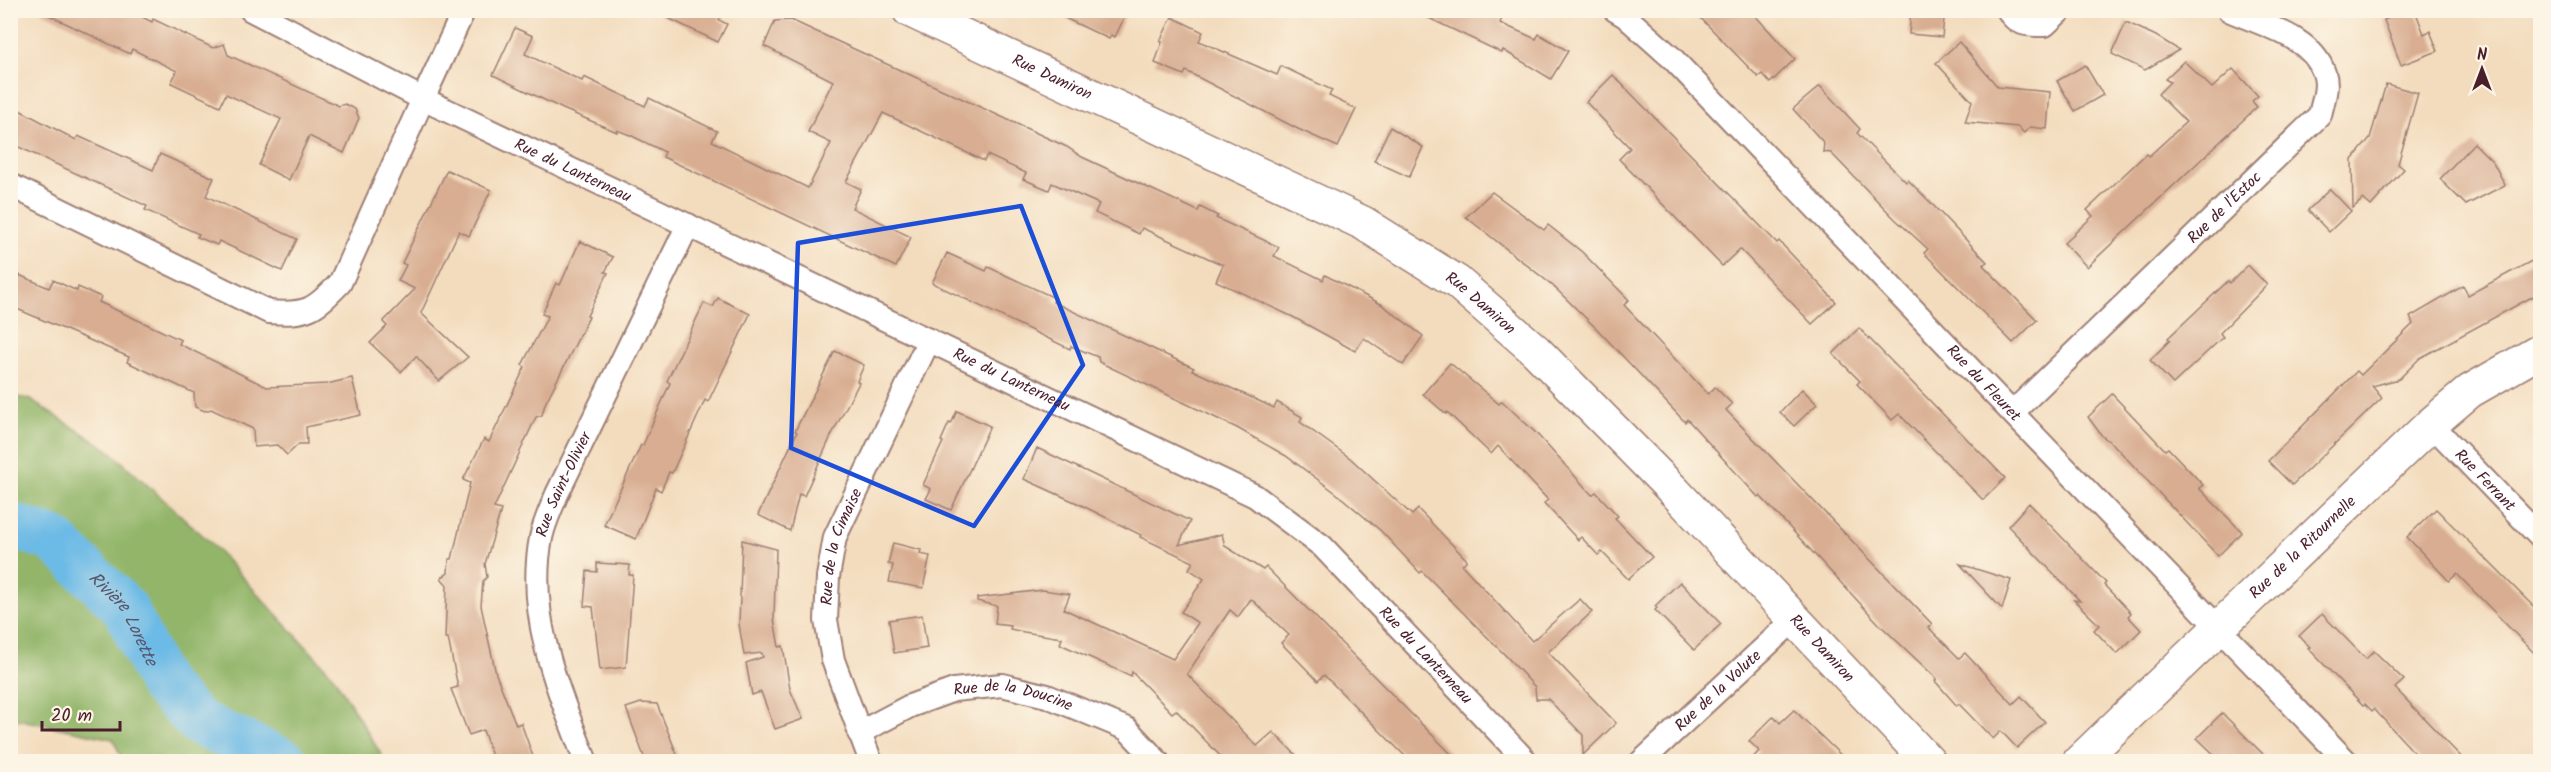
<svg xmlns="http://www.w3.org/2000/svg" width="2551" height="772" font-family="Kalam,sans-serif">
<rect width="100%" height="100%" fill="#fcf5e5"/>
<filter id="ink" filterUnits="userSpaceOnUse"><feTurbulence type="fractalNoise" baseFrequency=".0167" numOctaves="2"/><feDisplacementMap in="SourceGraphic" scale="12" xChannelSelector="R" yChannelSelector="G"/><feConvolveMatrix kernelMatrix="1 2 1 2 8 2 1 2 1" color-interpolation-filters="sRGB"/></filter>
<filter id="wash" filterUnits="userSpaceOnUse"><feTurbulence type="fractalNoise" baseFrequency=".008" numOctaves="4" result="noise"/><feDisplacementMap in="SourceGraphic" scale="24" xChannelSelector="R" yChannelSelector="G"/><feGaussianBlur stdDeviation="1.35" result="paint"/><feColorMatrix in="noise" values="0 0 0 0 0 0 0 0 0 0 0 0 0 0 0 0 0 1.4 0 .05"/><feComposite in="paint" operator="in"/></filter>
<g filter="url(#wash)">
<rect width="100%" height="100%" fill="#f3dcbd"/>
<path fill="#92b569" stroke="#6e6a4a" stroke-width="1.5" d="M10,396L29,399L109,450L211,543L334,677L385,761H123L113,739L11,718Z"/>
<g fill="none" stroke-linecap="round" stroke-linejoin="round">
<path stroke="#6cbae6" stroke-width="46" id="s1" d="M10,525L53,539L125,608L161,684L199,723L285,762"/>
</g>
<g id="blocks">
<g fill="#d8ad91">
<path d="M38,10H128L152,22L153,19L213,48L224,44L228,55L339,106L345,104L355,109L359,118L344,153L309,136L289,180L259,165L281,119L226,94L220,106L171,83L177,71L132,49L130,54Z"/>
<path d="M651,10H724L719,20L727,24L718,42Z"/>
<path d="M1048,10H1128L1115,37L1111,35L1109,39Z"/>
<path d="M1412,10H1485L1502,18L1500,23L1536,39L1539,34L1568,51L1551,79L1503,50L1502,53Z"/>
<path d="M1693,10H1750L1795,59L1770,83L1762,74L1758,77Z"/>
<path d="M1911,10H1945L1942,37L1909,34Z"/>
<path d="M2407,10H2415L2424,34L2430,31L2438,51L2401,65L2384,20Z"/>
<path d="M1172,17L1203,32L1199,41L1277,75L1281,66L1332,90L1329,96L1356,109L1338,147L1298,129L1186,71L1184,75L1155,63L1162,42L1160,41Z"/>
<path d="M791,20L1067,147L1082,157L1198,211L1200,207L1218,216L1216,218L1279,247L1274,256L1323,280L1325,275L1381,304L1423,336L1403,365L1364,338L1355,351L1293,317L1216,281L1223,265L1142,228L1139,234L1095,213L1099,204L1052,183L1049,190L1023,179L1026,173L987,155L984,161L883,113L846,182L861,189L852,208L911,237L896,267L663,157L665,152L630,135L617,130V132L563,109L493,75L515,28L533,36L525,54L582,81L584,77L645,106L649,98L717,131L712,141L808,188L831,143L808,132L833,81L764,46L775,21Z"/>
<path d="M2126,22L2156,36L2179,50L2145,70L2112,54Z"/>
<path d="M1959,42L1998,87L2050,92L2047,129L2030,127L2024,133L2018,127L1965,122L1972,101L1936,63Z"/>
<path d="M2184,61L2212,88L2233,69L2258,96L2252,101L2257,107L2087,267L2064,243L2093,216L2087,210L2146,154L2149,156L2186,122L2158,94L2170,82L2165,79Z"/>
<path d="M2085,65L2103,95L2075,111L2057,81Z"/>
<path d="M1613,75L1777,243L1779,241L1836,302L1812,324L1740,249L1722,266L1619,159L1630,148L1586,102Z"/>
<path d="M2386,84L2418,93L2398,164L2404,169L2371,206L2363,199L2353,208L2352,160L2370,138Z"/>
<path d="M1820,86L1860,129L1857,133L1906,182L1908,180L1932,204L1987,262L1983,265L2037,320L2013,343L1924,253L1928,249L1895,219L1831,153L1823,152L1824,143L1793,109Z"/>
<path d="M10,105L76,140L78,136L153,170L160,154L214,178L206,196L297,239L282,271L219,241L217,245L197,237L199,234L145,210L147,206L10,143Z"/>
<path d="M1390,127L1423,147L1409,177L1374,161Z"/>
<path d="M2474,143L2493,162L2505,185L2466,205L2440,179Z"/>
<path d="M447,170L491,190L469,236L459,231L421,313L468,357L439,381L416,356L401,372L370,343L387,326L383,322L415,289L398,281L406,265L402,263Z"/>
<path d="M2330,189L2351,211L2329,232L2308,210Z"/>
<path d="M1492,192L1544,230L1548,225L1582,252L1629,300L1624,305L1708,394L1715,387L1732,404L1726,410L1932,624L1928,627L1959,658L1965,653L2013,704L2021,696L2045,722L2017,748L2001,731L1993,739L1959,704L1957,706L1935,681L1937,679L1881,626L1792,530L1760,496L1758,497L1687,419L1685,422L1597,329L1552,285L1466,217Z"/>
<path d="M580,241L613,257L605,272L608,273L587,316L589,317L545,404L542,415L536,417L494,508L501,510L485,564L487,577L483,581L481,606L496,674L516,725L521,723L535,762H494L483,730L469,735L451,689L458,687L448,638H445L447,585L441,578L448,573L449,559H452L470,483L463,480L484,439L489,442L525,367L522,365L548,316L542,314L556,283L560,285Z"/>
<path d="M947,253L986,271L988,267L1055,298L1053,302L1194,368L1192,370L1274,408L1277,402L1302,417L1300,422L1350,458L1412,515L1418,509L1467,560L1462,565L1532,641L1580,599L1592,612L1548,652L1616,723L1583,755V735L1548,699H1536L1535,687L1507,657L1422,571L1420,573L1381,531L1336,493L1286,456L1237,428L1099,362L1098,357L1071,346L1070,349L932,283Z"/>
<path d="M2541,256V292L2420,358L2399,379L2372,386L2382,398L2292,485L2268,461L2357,371L2361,375L2413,324L2410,317L2463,286L2468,295Z"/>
<path d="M2248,265L2267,285L2220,333L2223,337L2173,384L2150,360L2170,340L2168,338L2228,281L2230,283Z"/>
<path d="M10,271L49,288L53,280L77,291L78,287L101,297L99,302L181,340L179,344L267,387L327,384L352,378L361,415L306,427L307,444H299L287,455L277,445L254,447L253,429L211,409L205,411L195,407L194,393L127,362L129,357L10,306Z"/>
<path d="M718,298L750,314L708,402L705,400L672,473L669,472L661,491L656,488L636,539L604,525L641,445H643L670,383L667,381L704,303L713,307Z"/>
<path d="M1859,328L2005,478L1983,500L1899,414L1892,420L1857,384L1860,381L1833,354Z"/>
<path d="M835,351L864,365L857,381L859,383L832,434L804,496L799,494L790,531L758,515L797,432L795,431Z"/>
<path d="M1450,363L1499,404L1502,401L1536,433L1592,495L1596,492L1618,516L1615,518L1652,557L1628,579L1602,552L1598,555L1581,537L1578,540L1544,503L1548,500L1498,446L1491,454L1447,412L1446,414L1423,394Z"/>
<path d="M1802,389L1817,404L1794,426L1780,412Z"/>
<path d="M2112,394L2165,450L2168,448L2203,485L2199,488L2242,532L2218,556L2114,445L2102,436L2088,417Z"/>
<path d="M957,411L990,426L951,510L926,499L931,489L923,485L943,442L941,441L949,423L951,424Z"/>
<path d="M1037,448L1190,521L1179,545L1222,534L1225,546L1263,570L1266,567L1459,762H1411L1324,675L1318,681L1281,643L1289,635L1251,599L1238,617L1230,610L1187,674L1257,746L1273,732L1303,762H1226L1176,710L1172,713L1132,672L1131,676L1060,644L1062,638L1024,632L1010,629L1011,626L995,624L997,606L977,601V598L1043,590L1070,594L1064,609L1173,659L1198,623L1181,612L1204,579L1189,569L1193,562L1140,537L1141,535L1077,503L1024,479Z"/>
<path d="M2029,503L2106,583L2104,585L2131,613L2128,616L2141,630L2117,654L2094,630L2099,625L2074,600L2080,601L2008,526Z"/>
<path d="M2436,509L2541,614V660L2457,574L2449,581L2407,537Z"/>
<path d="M742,540L776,549L774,619L779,647L783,646L790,689L803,719L775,729L761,692L752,695L746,663L763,657L762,653L744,655L739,624Z"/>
<path d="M893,543L921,550L920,554L930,556L923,588L889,582L893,565L888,564Z"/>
<path d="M597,563L630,565L629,575H633L626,667L600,670L593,607L584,606L587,571L597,572Z"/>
<path d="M1960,564L2011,580L2002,609Z"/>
<path d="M1680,582L1721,624L1694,650L1655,610L1657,608L1655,606Z"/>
<path d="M2322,614L2366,659L2374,651L2404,680L2395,688L2466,762H2423L2374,709L2372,711L2365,704L2363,705L2308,648L2310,647L2299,636Z"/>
<path d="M922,615L927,648L894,653L889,620Z"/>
<path d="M641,703L657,704L680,762H646L626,708Z"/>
<path d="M1794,710L1848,762H1749L1759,751L1749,741L1774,716L1780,723Z"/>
<path d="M2222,713L2271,762H2222L2197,738Z"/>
</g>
</g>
</g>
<g filter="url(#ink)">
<use href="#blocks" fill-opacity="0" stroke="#9e7e74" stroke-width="1.5"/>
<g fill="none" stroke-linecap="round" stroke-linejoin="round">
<defs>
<g id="street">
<path id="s2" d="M464,10L423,99L1255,496L1322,546L1527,762"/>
<path id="s3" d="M1615,10L1625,16L1672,58L2347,762"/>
<path d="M2008,10C2016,26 2030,25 2045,25L2061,10"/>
<path d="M10,185L269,312C307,315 314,310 340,283L423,99L251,10"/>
<path id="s4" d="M2013,412L2320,115C2323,101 2329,86 2324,73C2312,36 2261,25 2229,10"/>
<path id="s5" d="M2431,424L2540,537"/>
<path id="s6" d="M859,733L910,706L954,690L1002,685L1047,696L1127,729L1158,762"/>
<path id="s7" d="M586,762C558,690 526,616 541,538C544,523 551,508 557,494L688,225"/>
<path id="s8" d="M871,762L833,660L826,620L828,577L835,537L929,340"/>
<path id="s9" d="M1641,762L1794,620"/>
</g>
<g id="secondary">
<path id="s10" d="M909,10L1363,223L1457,282L1536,351L1675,492L1929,762"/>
<path id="s11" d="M2079,762L2431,424L2470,391L2540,351"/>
</g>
</defs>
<use href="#street" stroke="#9e7e74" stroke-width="26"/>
<use href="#secondary" stroke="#9e7e74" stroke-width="36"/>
<use href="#street" stroke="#fff" stroke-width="22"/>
<use href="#secondary" stroke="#fff" stroke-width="33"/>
</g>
</g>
<path fill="none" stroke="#1d4ed8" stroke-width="4.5" stroke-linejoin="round" d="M1021,206L1083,365L974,526L791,448L798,243Z"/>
<g text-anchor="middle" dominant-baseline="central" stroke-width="6" stroke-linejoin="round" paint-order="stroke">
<g font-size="16" fill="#4a1f2b" stroke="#fcf5e5">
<text stroke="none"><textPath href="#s10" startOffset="158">Rue Damiron</textPath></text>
<text stroke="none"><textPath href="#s2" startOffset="264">Rue du Lanterneau</textPath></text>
<text stroke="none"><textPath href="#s4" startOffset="294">Rue de l'Estoc</textPath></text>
<text stroke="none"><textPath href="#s10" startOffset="644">Rue Damiron</textPath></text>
<text stroke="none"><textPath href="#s2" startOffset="750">Rue du Lanterneau</textPath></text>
<text stroke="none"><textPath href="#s3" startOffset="525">Rue du Fleuret</textPath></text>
<text stroke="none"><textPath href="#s5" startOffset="78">Rue Ferrant</textPath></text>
<text stroke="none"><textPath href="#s7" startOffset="290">Rue Saint-Olivier</textPath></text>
<text stroke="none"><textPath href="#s11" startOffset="310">Rue de la Ritournelle</textPath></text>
<text stroke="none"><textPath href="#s8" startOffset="225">Rue de la Cimaise</textPath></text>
<text stroke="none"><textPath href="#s10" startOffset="1130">Rue Damiron</textPath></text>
<text stroke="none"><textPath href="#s2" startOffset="1254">Rue du Lanterneau</textPath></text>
<text stroke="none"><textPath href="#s9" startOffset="105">Rue de la Volute</textPath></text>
<text stroke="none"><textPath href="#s6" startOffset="165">Rue de la Doucine</textPath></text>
</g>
<g font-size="18" font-style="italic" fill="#56556c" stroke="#fcf5e5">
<text stroke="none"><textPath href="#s1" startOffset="153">Rivière Lorette</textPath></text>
</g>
</g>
<rect width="2551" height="772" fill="none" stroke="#fcf5e5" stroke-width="36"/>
<g transform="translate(2482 69)" stroke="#fcf5e5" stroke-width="4.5" paint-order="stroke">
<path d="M0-4.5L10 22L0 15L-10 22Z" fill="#4a1f2b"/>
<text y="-9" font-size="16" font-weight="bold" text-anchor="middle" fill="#4a1f2b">N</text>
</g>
<path d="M42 721v9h78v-9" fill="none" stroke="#4a1f2b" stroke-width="3"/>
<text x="51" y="721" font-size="18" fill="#4a1f2b" stroke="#fcf5e5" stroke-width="4.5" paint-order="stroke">20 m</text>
</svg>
